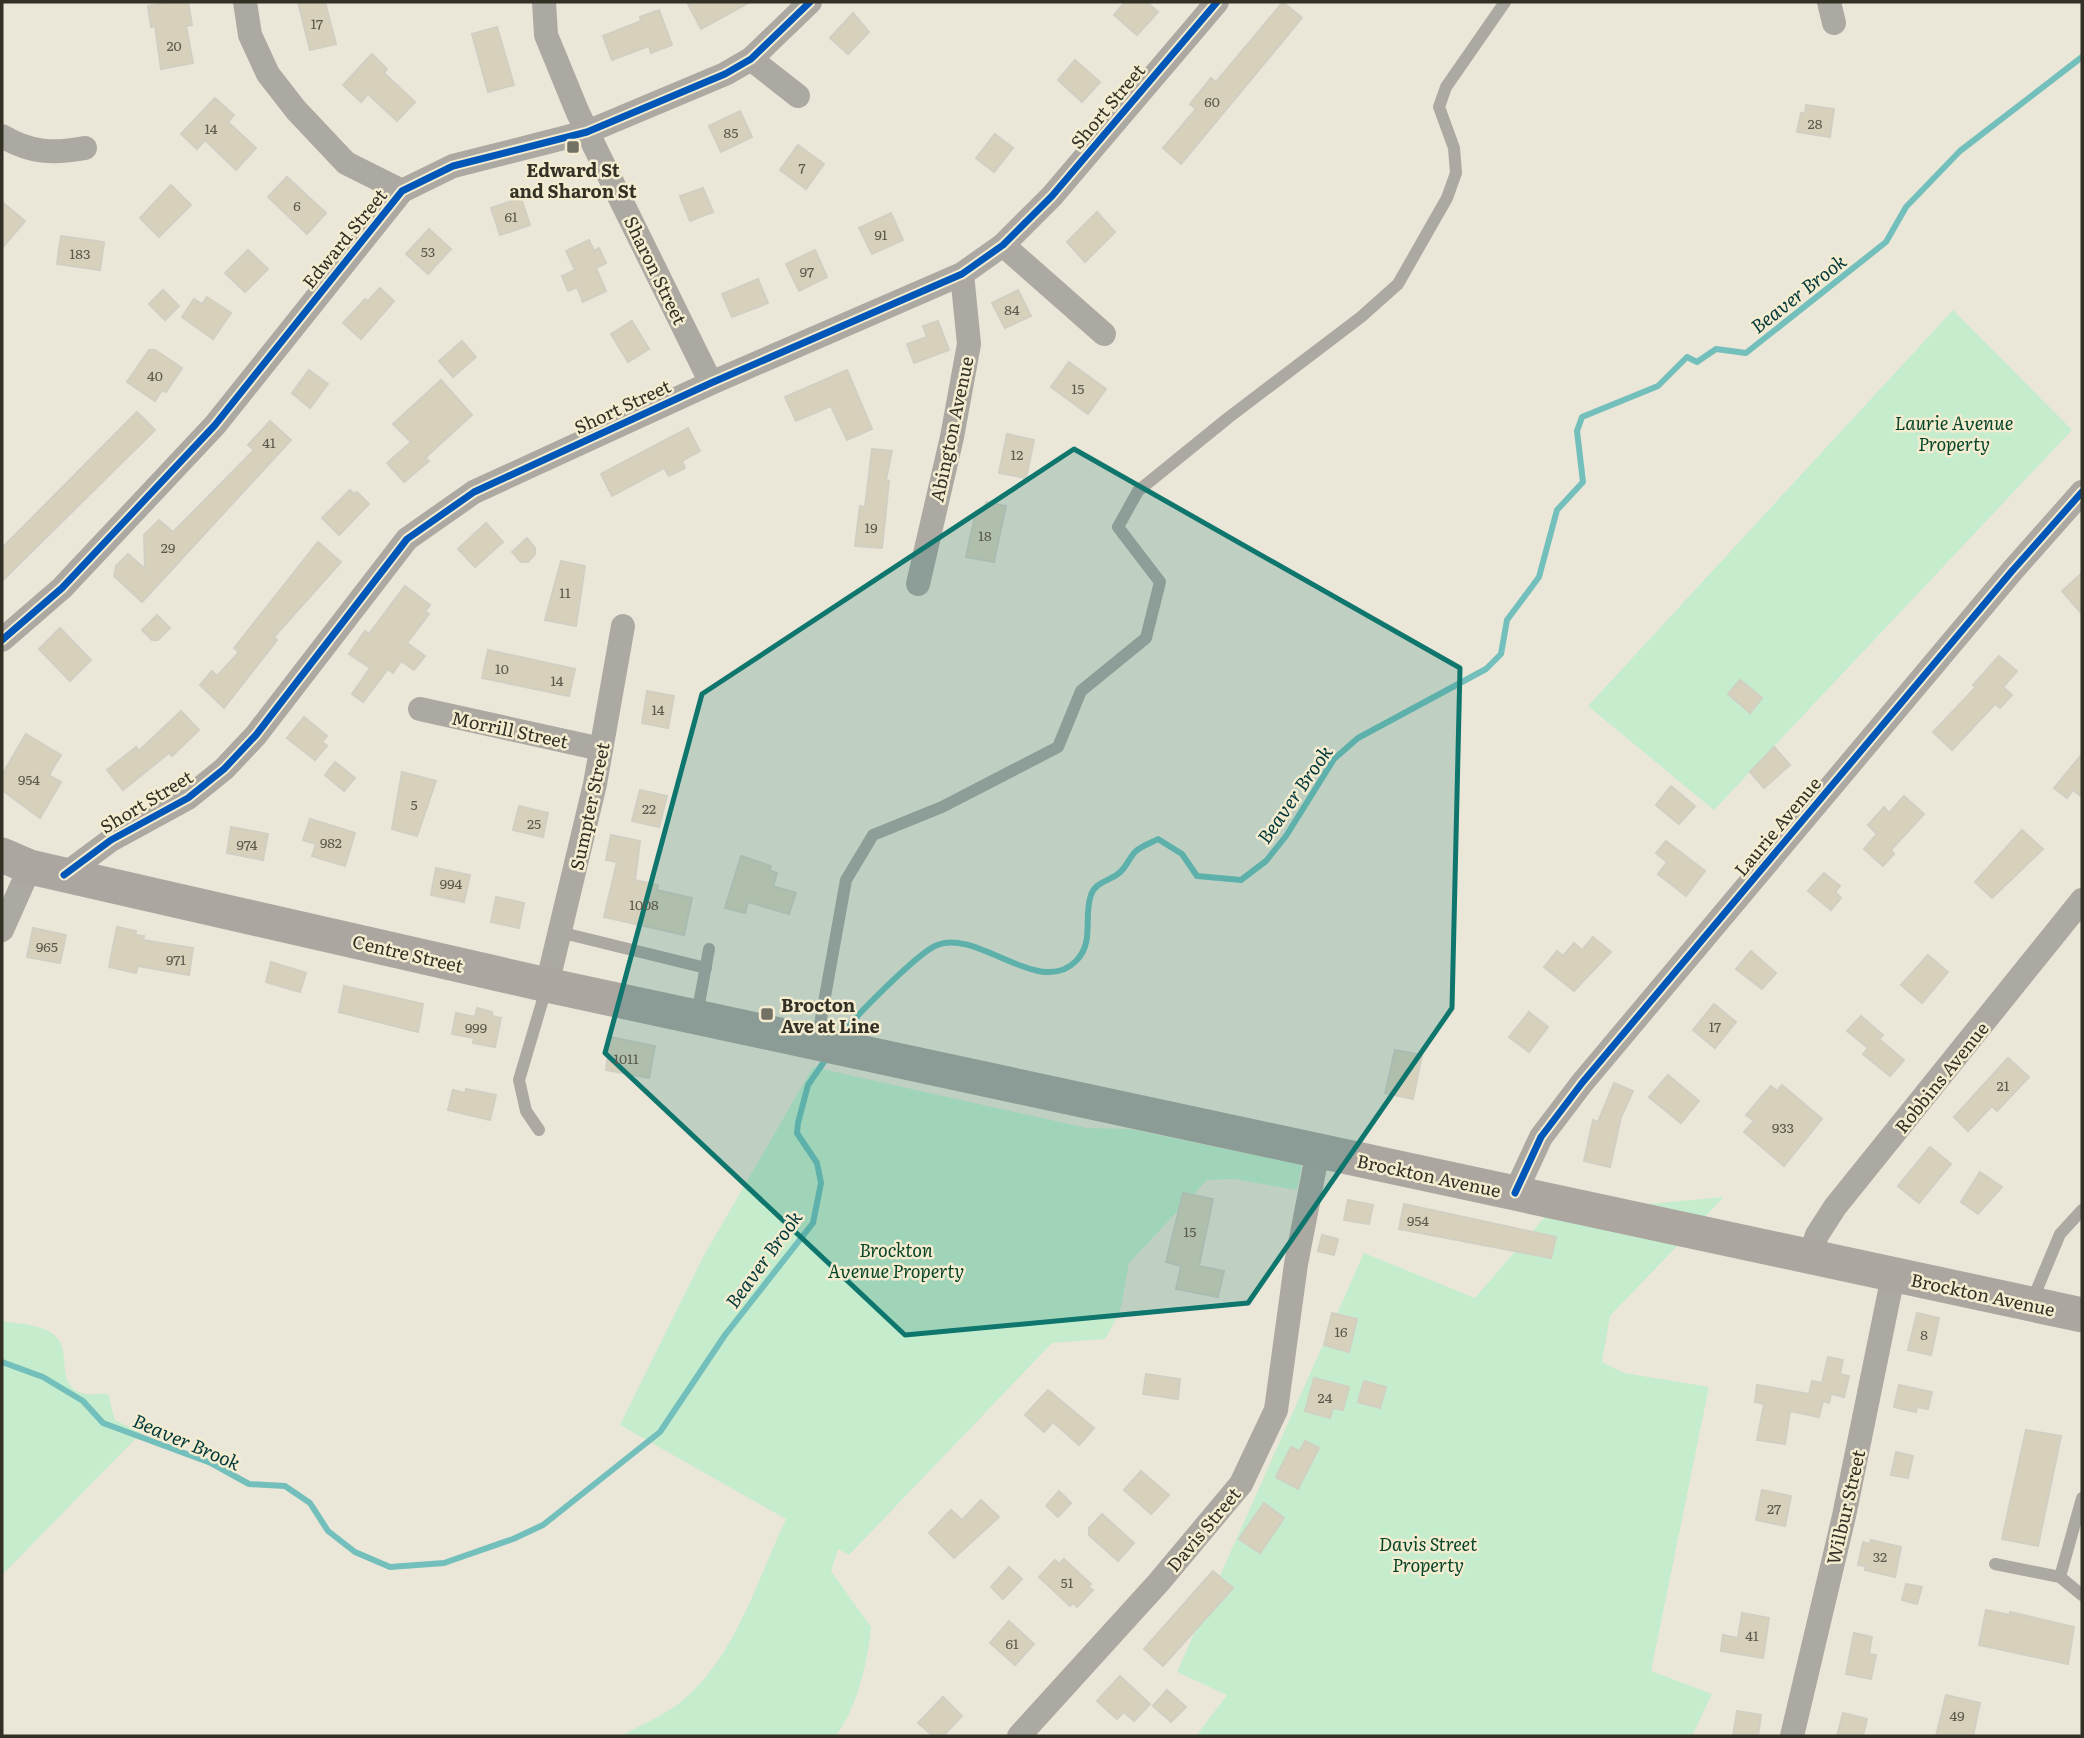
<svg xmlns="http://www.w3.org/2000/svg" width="2084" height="1738" font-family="Literata,serif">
<rect width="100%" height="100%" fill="#ebe7d8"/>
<g fill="#c5eccc">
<path d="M1953,310L2072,430L1714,810L1588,706Z"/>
<path d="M813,1067L1087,1128L1130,1129L1302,1165L1297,1190L1234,1179L1207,1180L1129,1263L1120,1312L1105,1339L1052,1343L849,1555L838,1549L831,1571L871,1627C867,1665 858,1705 836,1736H621C641,1725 665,1715 682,1701C736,1656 757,1580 786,1519L620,1425L703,1257Z"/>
<path d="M1724,1197L1610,1316L1602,1362L1624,1373L1709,1387L1651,1671L1712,1694L1692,1736H1196L1227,1695L1177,1672L1364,1253L1475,1298L1548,1213Z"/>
<path d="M2,1321C18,1324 47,1324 58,1339C71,1356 55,1388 86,1394C92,1395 101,1393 108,1394L115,1420L141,1433L2,1575Z"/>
</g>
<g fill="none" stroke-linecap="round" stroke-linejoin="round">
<g stroke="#72bfbb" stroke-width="6">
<path d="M839,1038C851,1020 916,955 935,946C976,926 1039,999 1076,961C1095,942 1083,917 1091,895C1095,882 1110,881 1119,873C1126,868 1129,858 1135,852C1141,846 1151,843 1158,839L1182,854L1197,876L1241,880L1266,861L1286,836L1334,759L1358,738L1486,669L1501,654L1507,620L1539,577L1557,510L1583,482L1577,431L1582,417L1658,386L1687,357L1697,362L1716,349L1746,353L1886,242L1906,207L1960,151L2082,57"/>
<path d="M2,1362L43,1377L83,1401L103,1423L211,1463L249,1484L285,1486L310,1503L328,1531L355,1552L390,1567L444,1563L513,1539L543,1525L660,1432L725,1335L813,1223L821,1183L817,1163L797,1133L798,1123L808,1085L828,1056"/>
</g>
</g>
<g fill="#d7d1bc" stroke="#d1cec2" stroke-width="2">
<path d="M169,2H188L192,25L186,26L193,63L161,69L155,26L151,27L148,6Z"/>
<path d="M298,2H325L336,44L310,50Z"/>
<path d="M687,2H750L701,29Z"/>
<path d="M1125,2H1147L1158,12L1137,35L1114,15Z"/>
<path d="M1283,2L1302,18L1181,164L1163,148L1196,109L1190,104L1211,78L1216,82Z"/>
<path d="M659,10L672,45L651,53L649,46L612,60L603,36L641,21L640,17Z"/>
<path d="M853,13L869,32L848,54L830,38Z"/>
<path d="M497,27L514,85L488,92L472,34Z"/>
<path d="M372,54L387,69L384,73L415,102L397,121L368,94L361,102L343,85Z"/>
<path d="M1075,60L1100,82L1082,102L1058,80Z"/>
<path d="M215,98L234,115L228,122L256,148L236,170L205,140L197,149L181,134Z"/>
<path d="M1806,105L1834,109L1830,137L1797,132L1801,113H1805Z"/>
<path d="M740,111L752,137L721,152L709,126Z"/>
<path d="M995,134L1013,148L994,172L976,158Z"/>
<path d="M798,145L824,164L806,189L780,170Z"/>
<path d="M287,177L326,213L307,234L268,197Z"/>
<path d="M171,185L191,205L159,237L140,218Z"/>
<path d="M703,188L713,212L690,221L680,196Z"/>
<path d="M521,198L530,225L500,235L491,208Z"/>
<path d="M2,202L25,221L2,248Z"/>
<path d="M1097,212L1115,232L1085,262L1067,242Z"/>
<path d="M891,213L903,240L872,254L859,228Z"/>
<path d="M429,229L451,249L428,274L406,254Z"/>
<path d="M61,236L104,242L100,270L57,264Z"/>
<path d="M589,240L594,251L599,248L606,263L596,268L606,291L583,302L577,287L568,291L562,276L575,270L566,251Z"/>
<path d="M248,250L268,269L245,292L225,273Z"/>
<path d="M815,250L827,277L799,291L786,264Z"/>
<path d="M758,279L768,303L732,317L722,294Z"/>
<path d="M380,288L394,301L361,339L343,323L365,299L368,301Z"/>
<path d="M163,290L179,306L165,320L149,304Z"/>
<path d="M1018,290L1031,316L1005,328L992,303Z"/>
<path d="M207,297L231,313L213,339L182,317L194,299L202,304Z"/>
<path d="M632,321L649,349L628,362L611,334Z"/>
<path d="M938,321L949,350L914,363L907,344L927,337L923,326Z"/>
<path d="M462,341L476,357L453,377L439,361Z"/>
<path d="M149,350H155L182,368L166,392L162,390L155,401L127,382Z"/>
<path d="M1069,362L1106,389L1088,414L1051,387Z"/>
<path d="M309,370L328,384L310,408L292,393Z"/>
<path d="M847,370L872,429L847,440L831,406L796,421L785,397Z"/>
<path d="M441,380L472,415L425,458L429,461L404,482L387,463L411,442L393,424Z"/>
<path d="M137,412L155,430L2,581V548Z"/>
<path d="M270,421L291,440L142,602L114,576L116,566L128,554L145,569L144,535L159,520L173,532L254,450L248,445Z"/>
<path d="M688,428L700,451L682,461L685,468L669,476L664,468L612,496L601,474Z"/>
<path d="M1007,434L1034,440L1026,478L999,473Z"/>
<path d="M872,449L892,451L886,480L889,481L882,548L855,546L860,506L865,507Z"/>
<path d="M350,490L354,494L357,492L369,504L339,535L322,518Z"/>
<path d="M986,502L1006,506L994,562L966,557L976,511L984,512Z"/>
<path d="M486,523L503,542L475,567L458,549Z"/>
<path d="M527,538L535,548V554L528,562H521L512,552Z"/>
<path d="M318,542L341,562L274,637L277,640L224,708L200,685L212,671L217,676L239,652L234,648Z"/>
<path d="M561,561L585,566L576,626L545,620Z"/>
<path d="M2082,573V614L2062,591Z"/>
<path d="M405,586L430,605L425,611L429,614L407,643L425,656L414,670L401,661L393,673L388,669L363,702L352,694L370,668L349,654L365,631L369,634Z"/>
<path d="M157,615L170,628L158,640H152L142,630Z"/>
<path d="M60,628L91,660L70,681L39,649Z"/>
<path d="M488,650L575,669L569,696L482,678Z"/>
<path d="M1999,656L2017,671L2003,687L2012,695L2000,708L1995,704L1952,750L1933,732L1976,687L1973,685Z"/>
<path d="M1740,680L1762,698L1750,713L1728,694Z"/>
<path d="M647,691L674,696L668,728L642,723Z"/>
<path d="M181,711L199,730L172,756L169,753L123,790L107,770L136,747L139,751Z"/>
<path d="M304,717L327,736L322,742L327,746L315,760L287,738Z"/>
<path d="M26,734L61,755L49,775L61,782L40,818L2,790V775Z"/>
<path d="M1774,747L1790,765L1764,788L1750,772Z"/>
<path d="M2082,754V797L2073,790L2067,798L2054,788Z"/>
<path d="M335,762L355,778L344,791L325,775Z"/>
<path d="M402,772L436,781L417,836L392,829Z"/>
<path d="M1671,786L1695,806L1679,824L1656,805Z"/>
<path d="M640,790L667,796L659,827L632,821Z"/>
<path d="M1904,796L1924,814L1891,850L1894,854L1883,866L1864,849L1877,834L1868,825L1884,807L1889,813Z"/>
<path d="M519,806L548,813L543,837L513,830Z"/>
<path d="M310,819L355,833L345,866L312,856L316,844L303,840Z"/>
<path d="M231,827L268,834L263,860L227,853Z"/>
<path d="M2022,830L2043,849L1992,898L1975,882Z"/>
<path d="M611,835L640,841L635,880L658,885L657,890L692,898L684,935L604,917L617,862L606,860Z"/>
<path d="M1666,841L1705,871L1686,896L1658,874L1667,862L1656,853Z"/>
<path d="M741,856L771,866L769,870L777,873L773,886L796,893L789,914L748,902L745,913L725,908Z"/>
<path d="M436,868L470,875L464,902L431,895Z"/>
<path d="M1824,873L1840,886L1835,892L1841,898L1831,910L1808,891Z"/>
<path d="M496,897L524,903L519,928L491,922Z"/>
<path d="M117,927L136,931L135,935L144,936L143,940L193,948L189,975L138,966L136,973L109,967Z"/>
<path d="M33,928L66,935L60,963L27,957Z"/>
<path d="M1593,937L1611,952L1574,991L1544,967L1557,951L1563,956L1574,943L1582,950Z"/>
<path d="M1751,951L1776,973L1762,989L1736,969Z"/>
<path d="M1928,955L1948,972L1922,1003L1901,985Z"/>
<path d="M271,962L306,973L300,992L266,982Z"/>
<path d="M344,986L423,1004L418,1032L339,1012Z"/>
<path d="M1714,1004L1736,1022L1715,1048L1693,1030Z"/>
<path d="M477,1008L492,1012V1016L501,1018L495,1047L473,1043L474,1038L452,1034L456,1013L475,1017Z"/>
<path d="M1529,1012L1548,1027L1529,1052L1509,1037Z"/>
<path d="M1861,1016L1883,1035L1879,1039L1904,1060L1890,1076L1863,1054L1868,1048L1847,1031Z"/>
<path d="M610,1037L655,1046L649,1078L606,1070Z"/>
<path d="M1395,1050L1422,1055L1413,1099L1385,1093Z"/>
<path d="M2008,1058L2029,1077L1997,1111L1992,1106L1968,1131L1954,1117Z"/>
<path d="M1668,1075L1699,1101L1681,1123L1649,1097Z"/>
<path d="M1614,1083L1633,1091L1621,1117L1610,1167L1584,1161L1593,1120L1598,1122Z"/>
<path d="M1782,1085L1822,1119L1784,1166L1744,1132L1754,1121L1746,1115L1771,1086L1777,1091Z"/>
<path d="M466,1089L496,1095L490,1120L448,1110L453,1090L465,1093Z"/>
<path d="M1930,1147L1951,1164L1919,1203L1898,1186Z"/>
<path d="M1980,1172L2002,1187L1978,1214L1961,1202Z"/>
<path d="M1183,1193L1213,1199L1199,1266L1224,1271L1218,1297L1176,1289L1181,1266L1166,1262Z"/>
<path d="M1348,1200L1373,1205L1369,1224L1344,1220Z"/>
<path d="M1404,1204L1556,1237L1551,1258L1399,1229Z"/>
<path d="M1322,1235L1338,1239L1334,1255L1318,1251Z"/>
<path d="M1332,1313L1357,1319L1349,1352L1324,1345Z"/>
<path d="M1917,1313L1939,1318L1931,1355L1908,1350Z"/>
<path d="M1828,1357L1843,1360L1840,1374L1849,1376L1844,1397L1831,1394L1829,1403L1823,1401L1819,1417L1790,1411L1785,1444L1757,1440L1764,1404L1755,1402L1757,1385L1809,1394L1812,1381L1822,1383Z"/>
<path d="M1146,1374L1180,1379L1178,1399L1143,1394Z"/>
<path d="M1314,1378L1349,1387L1343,1410L1333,1408L1330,1418L1305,1411Z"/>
<path d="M1364,1381L1386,1387L1380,1408L1358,1402Z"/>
<path d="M1899,1385L1932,1392L1928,1409L1917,1407L1916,1412L1894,1407Z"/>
<path d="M1048,1390L1094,1428L1079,1445L1053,1422L1044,1432L1025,1415Z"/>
<path d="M2026,1430L2061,1436L2038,1546L2002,1539Z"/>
<path d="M1305,1441L1319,1448L1298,1489L1276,1477L1291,1447L1300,1451Z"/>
<path d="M1896,1452L1913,1456L1908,1478L1891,1475Z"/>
<path d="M1141,1471L1169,1495L1151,1514L1124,1490Z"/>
<path d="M1762,1490L1791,1496L1785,1526L1756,1520Z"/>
<path d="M1059,1491L1071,1503L1058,1517L1046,1506Z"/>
<path d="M981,1500L999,1517L954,1558L929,1533L951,1510L962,1520Z"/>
<path d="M1264,1503L1284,1518L1260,1553L1239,1539Z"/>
<path d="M1102,1514L1134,1543L1118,1561L1089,1535V1528Z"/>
<path d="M1871,1540L1901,1547L1895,1577L1865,1570L1866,1566L1858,1565L1863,1542L1870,1544Z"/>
<path d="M1064,1559L1091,1584L1088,1586L1093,1590L1077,1607L1073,1603L1070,1606L1039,1577L1055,1560L1059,1564Z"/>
<path d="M1009,1567L1022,1579L1003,1599L991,1587Z"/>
<path d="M1213,1571L1233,1588L1163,1666L1144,1649Z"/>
<path d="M1906,1584L1922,1587L1917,1604L1902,1600Z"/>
<path d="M1986,1610L2010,1615V1612L2074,1627L2068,1664L1979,1645Z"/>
<path d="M1742,1613L1769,1618L1763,1658L1721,1651L1723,1635L1738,1638Z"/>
<path d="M1009,1621L1034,1644L1015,1665L990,1643Z"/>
<path d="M1854,1633L1872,1637L1869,1654L1876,1655L1871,1679L1846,1674Z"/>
<path d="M1120,1676L1150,1704L1134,1721L1124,1712L1117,1719L1097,1701Z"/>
<path d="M1167,1690L1186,1707L1171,1722L1153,1706Z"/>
<path d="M1946,1695L1980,1703L1973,1736H1936Z"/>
<path d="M943,1697L962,1716L943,1736H933L918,1723Z"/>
<path d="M1737,1711L1761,1715L1758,1736H1733Z"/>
<path d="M1843,1713L1867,1719L1863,1736H1837Z"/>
</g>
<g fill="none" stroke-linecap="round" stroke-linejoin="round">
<g stroke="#aca8a2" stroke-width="12">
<path d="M559,932L706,968"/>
<path d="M697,1015L709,949"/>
<path d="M817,1041L846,880L873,835L942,807L1058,747L1081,691L1146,638L1160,582L1118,527L1138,491L1228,418L1361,317L1398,284L1447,198L1456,173L1454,148L1439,107L1446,87L1505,2"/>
<path d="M539,1130L526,1111L519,1080L546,989"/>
<path d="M2032,1301L2060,1234L2082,1210"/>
<path d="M1995,1564L2060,1577L2082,1595"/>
<path d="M2060,1577L2082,1498"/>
</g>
<g stroke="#aca8a2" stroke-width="24">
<path d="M245,2L250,35L268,74L296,110L346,163L402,191"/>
<path d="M544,2L546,35L578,113L711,383"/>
<path d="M1829,2L1834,23"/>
<path d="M751,59L798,96"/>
<path d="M2,136C31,153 53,154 85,148"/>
<path d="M1003,245L1104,334"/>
<path d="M918,584L952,437L969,344L962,274"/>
<path d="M2,640L62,588L215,425L402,191L453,166L587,132L725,74L751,59L810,2"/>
<path d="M420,709L601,749"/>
<path d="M64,875L111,840L188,798L224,769L256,735L407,539L474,492L711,383L962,274L1003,245L1052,196L1217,2"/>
<path d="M2,930L30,867"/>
<path d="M547,985L595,784L623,626"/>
<path d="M1515,1193L1541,1137L1582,1083L2012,571L2082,492"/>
<path d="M1809,1258L1817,1235L1835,1207L2082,900"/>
<path d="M1019,1736L1159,1582L1241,1484L1276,1410L1296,1264L1318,1151"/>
<path d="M1792,1736L1844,1516L1893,1276"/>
</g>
<path stroke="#aba6a0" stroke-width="35" d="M2,855L30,867L547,985L2082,1315"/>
<defs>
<g id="cycleway">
<path d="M2,640L62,588L215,425L402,191L453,166L587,132L725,74L751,59L810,2"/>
<path d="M64,875L111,840L188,798L224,769L256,735L407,539L474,492L711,383L962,274L1003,245L1052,196L1217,2"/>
<path d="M1515,1193L1541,1137L1582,1083L2012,571L2082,492"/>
</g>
</defs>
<use href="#cycleway" stroke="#f3ecd0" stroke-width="11"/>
<use href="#cycleway" stroke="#0057b8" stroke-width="7"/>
</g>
<path fill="#0f766e" fill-opacity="0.2" stroke="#0f766e" stroke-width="5" stroke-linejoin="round" d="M1074,449L1460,668L1452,1008L1248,1303L905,1335L605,1053L702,694Z"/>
<g fill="#737064" stroke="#f3ecd0" stroke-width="2.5">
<rect x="566" y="140" width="14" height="14" rx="3.5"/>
<rect x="760" y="1007" width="14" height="14" rx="3.5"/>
</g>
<g text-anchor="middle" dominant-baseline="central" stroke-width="5" stroke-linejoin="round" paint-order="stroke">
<g font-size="14" fill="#5d594c">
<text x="317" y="23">17</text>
<text x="174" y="45">20</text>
<text x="1212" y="101">60</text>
<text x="1815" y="123">28</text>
<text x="211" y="128">14</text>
<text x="731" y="132">85</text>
<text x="802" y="167">7</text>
<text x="297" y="205">6</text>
<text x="511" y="216">61</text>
<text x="881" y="234">91</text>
<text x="428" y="251">53</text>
<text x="80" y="253">183</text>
<text x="807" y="271">97</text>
<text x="1012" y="309">84</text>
<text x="155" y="375">40</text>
<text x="1078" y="388">15</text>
<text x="269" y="442">41</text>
<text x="1017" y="454">12</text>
<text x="871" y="527">19</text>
<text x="985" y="535">18</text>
<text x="168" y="547">29</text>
<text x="565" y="592">11</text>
<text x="502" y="668">10</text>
<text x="557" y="680">14</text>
<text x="658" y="709">14</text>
<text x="29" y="779">954</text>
<text x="414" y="804">5</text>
<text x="649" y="808">22</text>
<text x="534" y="823">25</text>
<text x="331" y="842">982</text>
<text x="247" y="844">974</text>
<text x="451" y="883">994</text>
<text x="644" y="904">1008</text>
<text x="47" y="946">965</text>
<text x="176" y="959">971</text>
<text x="1715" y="1026">17</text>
<text x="476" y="1027">999</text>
<text x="626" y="1058">1011</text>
<text x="2003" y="1085">21</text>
<text x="1783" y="1127">933</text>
<text x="1418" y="1220">954</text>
<text x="1190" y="1231">15</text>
<text x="1341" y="1331">16</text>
<text x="1924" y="1334">8</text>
<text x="1325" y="1397">24</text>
<text x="1774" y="1508">27</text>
<text x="1880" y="1556">32</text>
<text x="1067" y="1582">51</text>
<text x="1752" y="1635">41</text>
<text x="1012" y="1643">61</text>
<text x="1957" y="1715">49</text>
</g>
<g font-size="18" fill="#333025" stroke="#f3ecd0">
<text transform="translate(1107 106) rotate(-50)">Short Street</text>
<text transform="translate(344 238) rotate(-51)">Edward Street</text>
<text transform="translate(656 270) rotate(64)">Sharon Street</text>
<text transform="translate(622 406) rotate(-25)">Short Street</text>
<text transform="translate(951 429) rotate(-78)">Abington Avenue</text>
<text transform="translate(510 729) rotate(12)">Morrill Street</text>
<text transform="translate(146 801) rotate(-31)">Short Street</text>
<text transform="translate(589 806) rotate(-78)">Sumpter Street</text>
<text transform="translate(1777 826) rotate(-50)">Laurie Avenue</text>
<text transform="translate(408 953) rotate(13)">Centre Street</text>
<text transform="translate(1941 1077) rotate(-51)">Robbins Avenue</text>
<text transform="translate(1429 1175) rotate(12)">Brockton Avenue</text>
<text transform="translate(1983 1294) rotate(12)">Brockton Avenue</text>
<text transform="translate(1845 1507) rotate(-77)">Wilbur Street</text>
<text transform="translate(1203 1529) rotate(-50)">Davis Street</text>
</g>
<g font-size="18" font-weight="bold" fill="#333025" stroke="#f3ecd0">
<text x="573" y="169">Edward St<tspan x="573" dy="21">and Sharon St</tspan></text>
<text x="781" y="1004" text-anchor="start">Brocton<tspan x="781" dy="21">Ave at Line</tspan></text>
</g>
<g font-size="18" font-style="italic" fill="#064427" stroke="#f3ecd0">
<text x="1954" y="422">Laurie Avenue<tspan x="1954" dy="21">Property</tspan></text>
<text x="896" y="1249">Brockton<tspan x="896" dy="21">Avenue Property</tspan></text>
<text x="1428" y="1543">Davis Street<tspan x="1428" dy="21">Property</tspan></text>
</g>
<g font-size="19" font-style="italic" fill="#023839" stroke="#f3ecd0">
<text transform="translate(1798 293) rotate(-38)">Beaver Brook</text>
<text transform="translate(1294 794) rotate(-55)">Beaver Brook</text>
<text transform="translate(763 1259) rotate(-54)">Beaver Brook</text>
<text transform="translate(187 1441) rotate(23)">Beaver Brook</text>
</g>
</g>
<rect width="2084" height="1738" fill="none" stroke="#333025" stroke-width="7"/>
</svg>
